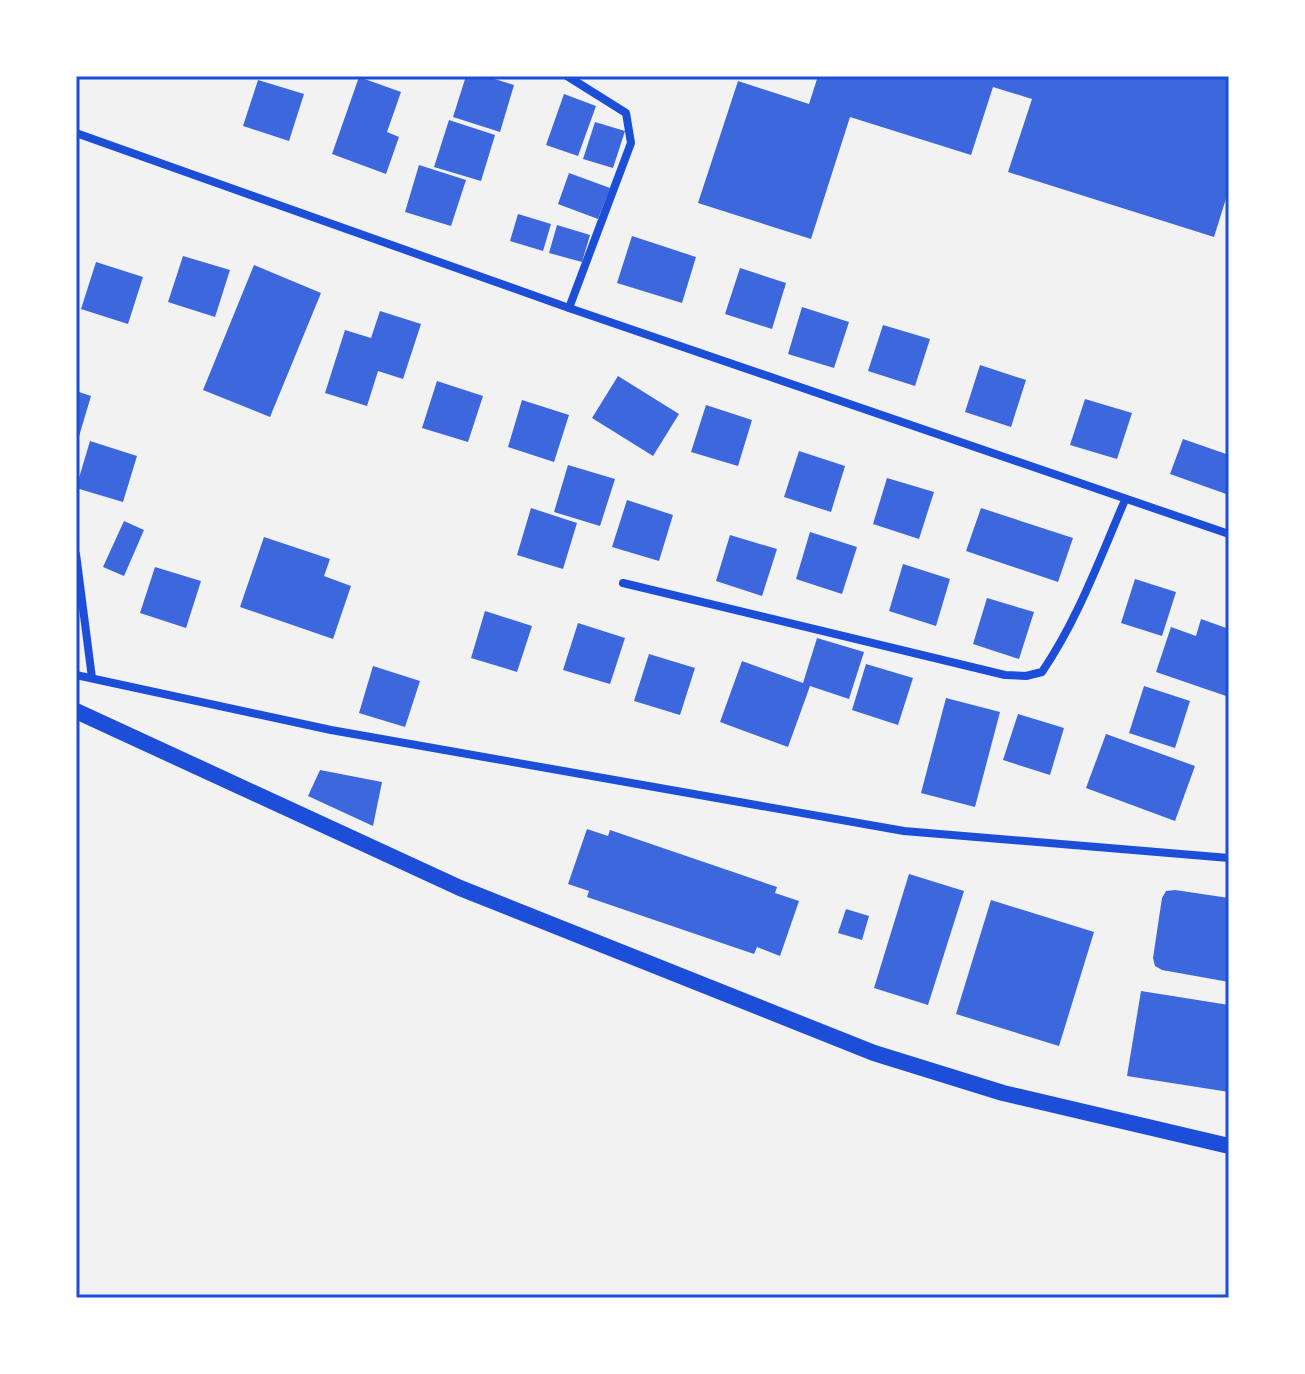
<svg xmlns="http://www.w3.org/2000/svg" width="1305" height="1374" font-family="'Titillium Web',sans-serif">
<rect width="100%" height="100%" fill="#f2f2f2"/>
<g fill="#3d67dc">
<path d="M466,76H485L514,85L500,132L453,117Z"/>
<path d="M818,76H1229V189L1214,237L1008,172L1032,99L993,87L971,155L850,117L811,239L698,203L738,81L809,104Z"/>
<path d="M359,77L401,92L387,132L399,137L386,174L332,154Z"/>
<path d="M258,80L304,94L289,141L243,126Z"/>
<path d="M564,94L596,106L578,156L546,145Z"/>
<path d="M449,120L495,135L481,181L434,167Z"/>
<path d="M595,122L625,131L613,168L583,159Z"/>
<path d="M419,165L466,180L451,226L405,212Z"/>
<path d="M569,173L610,188L598,219L558,204Z"/>
<path d="M518,214L551,224L543,251L510,241Z"/>
<path d="M557,225L590,235L582,262L549,253Z"/>
<path d="M632,236L696,257L682,303L617,283Z"/>
<path d="M183,256L230,270L215,317L168,302Z"/>
<path d="M96,262L143,277L128,324L81,309Z"/>
<path d="M254,265L321,293L270,417L203,390Z"/>
<path d="M740,268L786,283L772,329L725,314Z"/>
<path d="M802,307L849,322L834,368L788,354Z"/>
<path d="M380,311L421,324L403,379L378,371L367,406L325,393L345,330L371,338Z"/>
<path d="M883,325L930,339L915,386L868,371Z"/>
<path d="M980,365L1026,380L1011,427L965,412Z"/>
<path d="M618,376L679,414L653,456L592,418Z"/>
<path d="M437,381L483,396L468,442L422,428Z"/>
<path d="M76,391L91,396L77,443H76Z"/>
<path d="M1085,399L1132,413L1117,459L1070,445Z"/>
<path d="M522,400L569,415L554,462L508,447Z"/>
<path d="M706,405L752,420L738,466L691,452Z"/>
<path d="M1183,439L1229,455V495L1170,474Z"/>
<path d="M90,441L137,456L123,502L76,488Z"/>
<path d="M799,451L845,466L831,512L784,497Z"/>
<path d="M568,465L615,479L600,526L554,512Z"/>
<path d="M887,478L934,492L919,539L873,524Z"/>
<path d="M627,500L673,515L659,561L612,547Z"/>
<path d="M531,508L577,523L563,569L517,555Z"/>
<path d="M981,508L1073,538L1058,582L966,551Z"/>
<path d="M124,521L144,530L124,576L103,567Z"/>
<path d="M810,532L857,547L842,594L796,579Z"/>
<path d="M730,535L777,549L762,596L716,581Z"/>
<path d="M264,537L330,559L324,576L351,586L333,639L240,607Z"/>
<path d="M903,564L950,579L936,626L889,611Z"/>
<path d="M155,567L201,581L186,628L140,613Z"/>
<path d="M1135,579L1176,592L1162,636L1121,623Z"/>
<path d="M987,598L1034,612L1019,659L973,644Z"/>
<path d="M485,611L532,626L517,672L471,658Z"/>
<path d="M1201,619L1229,629V697L1156,672L1171,627L1196,636Z"/>
<path d="M578,623L625,638L610,684L563,670Z"/>
<path d="M817,638L864,652L849,699L810,686L788,747L720,722L742,661L803,683Z"/>
<path d="M649,654L695,668L680,715L634,701Z"/>
<path d="M866,664L913,678L898,725L852,710Z"/>
<path d="M373,666L420,681L405,727L359,713Z"/>
<path d="M1144,686L1190,701L1175,748L1129,733Z"/>
<path d="M946,698L1000,712L975,807L921,793Z"/>
<path d="M1018,714L1064,728L1050,775L1003,760Z"/>
<path d="M1106,734L1195,766L1175,821L1086,788Z"/>
<path d="M320,770L382,782L373,826L308,796Z"/>
<path d="M587,829L608,836L610,830L777,887L775,893L799,901L780,956L757,947L754,954L587,897L589,891L568,884Z"/>
<path d="M909,874L964,891L928,1005L874,988Z"/>
<path d="M1175,890L1229,898V982L1162,970L1155,966L1153,958L1162,898L1166,891Z"/>
<path d="M991,900L1094,932L1059,1046L956,1014Z"/>
<path d="M846,909L869,916L862,940L838,933Z"/>
<path d="M1141,991L1229,1005V1092L1127,1076Z"/>
</g>
<g fill="none" stroke-linecap="round" stroke-linejoin="round">
<g stroke="#1d4ed8" stroke-width="8">
<path d="M567,76L626,113L631,143L569,308"/>
<path d="M76,133L569,308L1229,534"/>
<path d="M76,554L92,678"/>
<path d="M623,583L1005,675L1026,676L1042,672C1078,619 1100,558 1125,500"/>
<path d="M76,675L331,730L904,831L1229,858"/>
</g>
<path stroke="#1d4ed8" stroke-width="16" d="M76,711L460,888L874,1053L1003,1093L1229,1146"/>
</g>
<rect width="1305" height="1374" fill="none" stroke="#ffffff" stroke-width="156"/>
<rect x="78" y="78" width="1149" height="1218" fill="none" stroke="#1d4ed8" stroke-width="3"/>
</svg>
